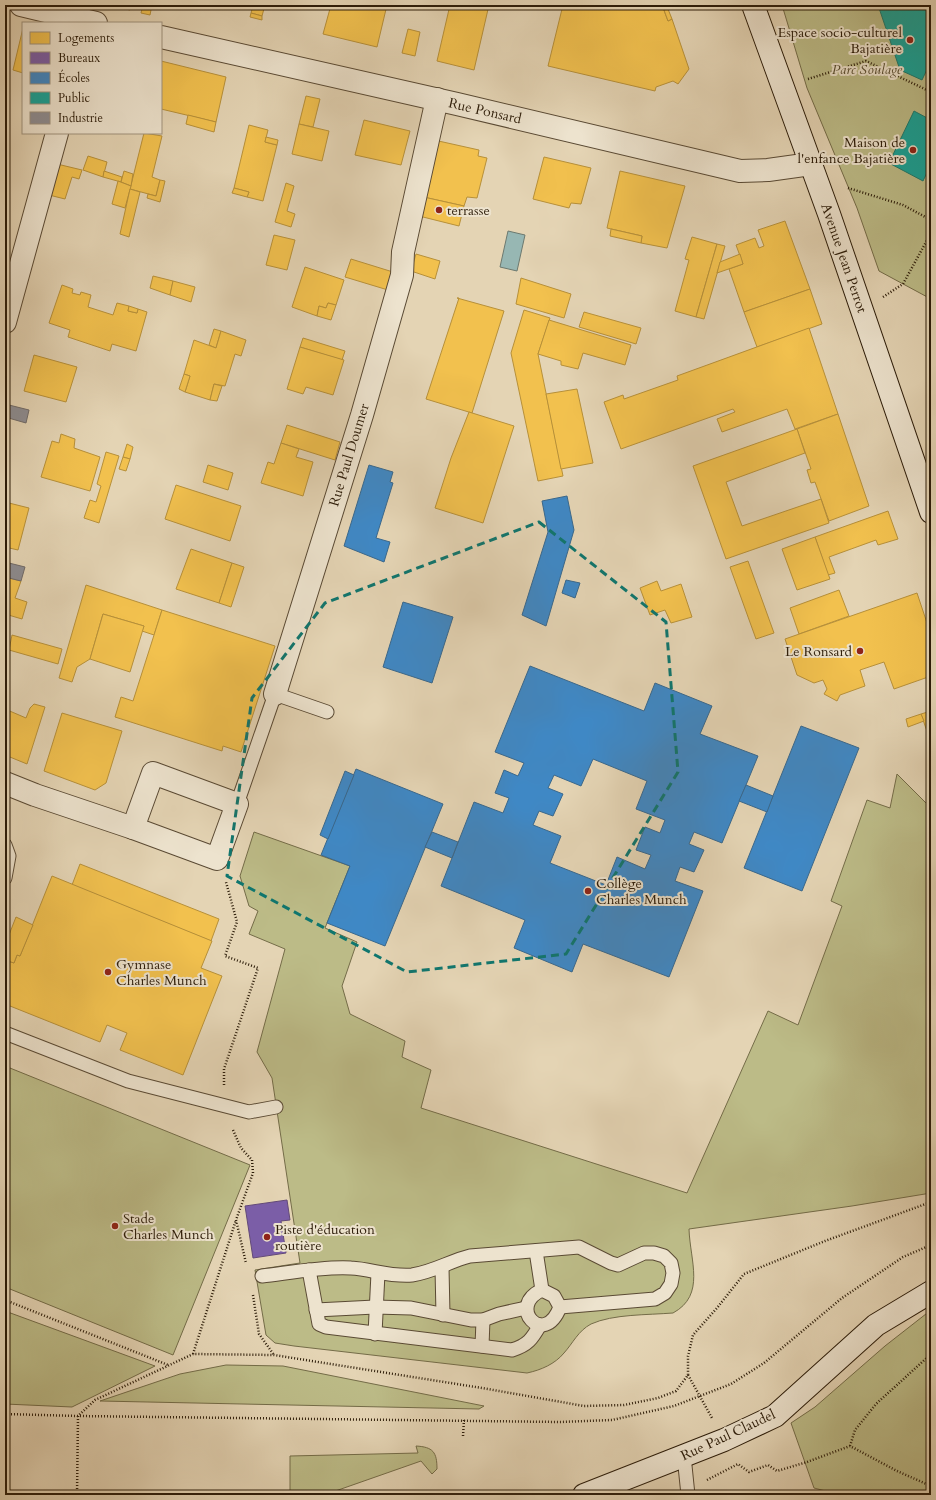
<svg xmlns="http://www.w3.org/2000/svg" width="936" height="1500" font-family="Cardo,serif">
<rect width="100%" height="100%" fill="#e4d4b4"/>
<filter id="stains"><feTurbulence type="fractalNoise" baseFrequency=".005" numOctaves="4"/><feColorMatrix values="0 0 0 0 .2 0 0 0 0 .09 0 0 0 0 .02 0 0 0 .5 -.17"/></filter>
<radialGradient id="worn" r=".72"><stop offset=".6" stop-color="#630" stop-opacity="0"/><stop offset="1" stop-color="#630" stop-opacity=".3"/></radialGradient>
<g fill="#bcbb87" stroke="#746c48">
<path d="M782,5H931V299L879,271L857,208L807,88Z"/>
<path d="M897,774L931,808V1193L852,1206L689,1229C690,1261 706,1295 673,1313C648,1315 613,1314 591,1324C578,1331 573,1343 564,1353C555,1364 541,1370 527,1373L294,1346L275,1343L266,1335L255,1270L300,1263L272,1078L257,1052L285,949L249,934L258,911L249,906L240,876L254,832L350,866L325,928L357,942L342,986L350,1014L405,1041L402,1057L431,1070L421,1108L687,1193L768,1011L798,1025L842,906L831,901L867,800L890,808Z"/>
<path d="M5,1066L250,1165L173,1355L5,1287Z"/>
<path d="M931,1310V1495H841L814,1488L791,1423L815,1407L885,1346Z"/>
<path d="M5,1311L155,1366L72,1407L5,1404Z"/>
<path d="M226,1365L283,1366L484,1406L479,1409L100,1401L180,1374Z"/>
<path d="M416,1446C433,1447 437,1452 437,1469L432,1474L421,1461L324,1495H290V1456L418,1453Z"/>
</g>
<path fill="#97b7b3" stroke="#6c796f" d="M508,231L525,235L517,271L500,267Z"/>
<g fill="#f2c14e" stroke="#b79039">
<path d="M108,5H132L130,10Z"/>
<path d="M143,5H152L150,15L141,13Z"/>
<path d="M253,5H265L262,16L251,13Z"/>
<path d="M331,5H387L377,47L323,34Z"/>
<path d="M450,5H489L474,70L437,61Z"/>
<path d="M563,5H662L668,21L672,19L689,69L678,84L673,81L656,87L655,91L548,66Z"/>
<path d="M668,9L672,19L668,21L664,10Z"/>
<path d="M251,13L262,16V20L250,17Z"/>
<path d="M23,28V73L13,70Z"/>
<path d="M408,29L420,32L415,56L402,53Z"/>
<path d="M161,61L226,77L216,122L161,109Z"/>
<path d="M306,96L320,99L313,127L299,124Z"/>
<path d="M188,115L216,122L214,132L186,124Z"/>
<path d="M364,120L410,131L401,165L355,155Z"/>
<path d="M299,124L329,131L322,161L292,154Z"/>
<path d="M249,125L268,130L265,142L277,145L263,201L247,197L249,192L234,188Z"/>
<path d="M144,133L162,136L152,177L160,180L156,196L130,189Z"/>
<path d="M266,137L278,140L277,145L265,142Z"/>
<path d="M434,140L479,150L478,156L487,158L477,198L467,197L464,206L419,196Z"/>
<path d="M88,156L107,162L103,177L83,170Z"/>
<path d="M544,157L591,168L581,204L571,203L569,208L533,199Z"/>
<path d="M57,164L82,170L79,179L72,177L65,199L49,195Z"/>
<path d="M104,171L122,177L121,182L103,177Z"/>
<path d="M124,171L133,174L131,186L121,182Z"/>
<path d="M620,171L685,186L667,248L641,243L642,236L607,228Z"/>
<path d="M160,180L165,181L160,202L147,198L148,194L156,196Z"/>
<path d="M118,181L131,186L125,208L112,204Z"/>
<path d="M286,183L294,186L287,211L295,214L291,227L275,222Z"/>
<path d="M234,188L249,192L247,197L232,193Z"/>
<path d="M130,189L140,192L129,237L120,234Z"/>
<path d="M419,196L464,206L459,226L415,215Z"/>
<path d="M785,221L810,289L744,312L729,269L743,264L736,245L755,238L759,248L764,246L758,230Z"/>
<path d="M611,229L642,236L641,243L610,236Z"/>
<path d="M274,235L295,240L287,270L266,265Z"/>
<path d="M692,237L717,244L696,317L675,311L689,260L685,259Z"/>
<path d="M717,244L725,246L704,319L696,317Z"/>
<path d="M416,254L440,261L435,279L411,271Z"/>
<path d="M740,254L743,264L717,273L720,262Z"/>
<path d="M351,259L393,272L388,290L345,277Z"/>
<path d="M305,267L344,280L336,305L328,303L326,308L319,306L317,316L292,307Z"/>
<path d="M153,276L173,281L170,295L150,288Z"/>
<path d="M521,278L571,294L564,318L516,304Z"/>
<path d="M173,281L195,287L191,302L170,295Z"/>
<path d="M62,285L73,289L72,293L80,295L81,292L91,295L88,307L113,315L117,303L129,306L128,311L137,313L138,309L147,312L136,351L112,344L110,351L68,337L70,330L49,323Z"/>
<path d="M810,289L822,324L757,347L744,312Z"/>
<path d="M457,298L504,311L472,413L426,399L459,298Z"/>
<path d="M328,303L336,305L331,320L317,316L319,306L326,308Z"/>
<path d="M129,306L138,309L137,313L128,311Z"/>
<path d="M524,310L550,318L538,354L563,476L538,481L511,353Z"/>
<path d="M584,312L641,328L636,344L579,327Z"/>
<path d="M549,320L631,345L625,365L583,353L578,369L561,365V361L538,354Z"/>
<path d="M809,328L838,414L795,429L787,409L722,432L717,419L735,412L733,409L621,449L604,402L623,395L624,399L678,380L677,376Z"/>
<path d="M214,329L221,331L216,348L209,345Z"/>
<path d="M221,331L246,340L241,356L235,354L225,386L214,384L210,400L185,392L190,376L184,374L194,340L216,348Z"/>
<path d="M303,338L345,351L342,360L300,347Z"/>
<path d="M300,347L344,360L333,395L306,387L303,394L287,389Z"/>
<path d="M34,355L77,367L66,402L24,391Z"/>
<path d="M184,374L190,376L185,392L179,389Z"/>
<path d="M214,384L222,386L217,401L210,400Z"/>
<path d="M577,389L593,463L561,469L546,394Z"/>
<path d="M469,412L514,426L483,523L435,508L451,458Z"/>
<path d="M838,414L869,506L829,521L815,482L811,483L807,470L811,469L797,429Z"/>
<path d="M287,425L340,442L335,460L281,443Z"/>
<path d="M797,429L805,453L726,482L742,526L821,499L829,523L726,559L693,466Z"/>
<path d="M61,434L75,439L74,448L100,457L90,491L41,477L52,441L59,443Z"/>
<path d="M281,443L299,449L296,457L313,462L303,496L261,483L268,462L274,464Z"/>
<path d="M127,444L133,447L130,459L123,457Z"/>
<path d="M106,452L119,456L99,523L84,518L90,500L96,502L101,486L97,484Z"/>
<path d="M123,457L130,459L126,471L119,469Z"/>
<path d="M208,465L233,473L228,490L203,482Z"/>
<path d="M176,485L241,506L230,541L165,519Z"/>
<path d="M5,502L29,508L18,550L5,547Z"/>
<path d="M888,511L898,539L878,545L876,540L829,557L835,573L828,575L815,537Z"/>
<path d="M815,537L830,579L797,590L782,549Z"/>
<path d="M191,549L232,563L219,603L176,589Z"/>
<path d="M748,561L774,633L756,639L730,567Z"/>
<path d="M232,563L244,567L231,607L219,603Z"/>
<path d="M5,577L21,581L15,598L27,602L22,619L5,614Z"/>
<path d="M657,581L661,591L681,584L692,617L671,623L665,610L650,615L640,588Z"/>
<path d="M86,585L162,610L154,635L142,631L144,626L103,614L90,659L77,667L72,682L59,678Z"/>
<path d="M839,590L849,616L799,634L790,608Z"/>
<path d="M917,593L931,635V676L894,689L884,662L860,670L865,686L840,695L837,701L824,694L827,689L823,680L814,683L797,675L785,639Z"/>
<path d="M162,610L275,646L241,752L223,746L222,751L115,717L121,697L133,701Z"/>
<path d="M103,614L144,626L130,672L90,659Z"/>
<path d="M12,635L62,649L58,664L9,650Z"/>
<path d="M34,704L45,707L27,764L5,755V709L26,718L30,708Z"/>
<path d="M931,711V743L921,714Z"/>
<path d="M62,713L122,731L106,783L95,790L44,771Z"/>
<path d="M921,714L924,721L908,727L906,719Z"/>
<path d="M80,864L219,919L211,941L72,885Z"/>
<path d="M52,876L212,941L201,968L222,976L183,1075L120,1050L127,1033L107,1025L100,1042L5,1004V960L14,963L17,955L20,956Z"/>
<path d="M16,917L33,925L20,956L17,955L14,963L5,960V945Z"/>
</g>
<path fill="#7b5ea7" stroke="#634a78" d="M287,1200L290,1220L281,1221L286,1253L253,1258L245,1206Z"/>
<g fill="#3f88c5" stroke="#39688d" fill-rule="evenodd">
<path d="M369,465L393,472L390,482L393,483L376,538L390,542L384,562L344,546Z"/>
<path d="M567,496L574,530L546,626L522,615L548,532L542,501Z"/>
<path d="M566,580L580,583L575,598L562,593Z"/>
<path d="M403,602L453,617L432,683L383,667Z"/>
<path d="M530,666L644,711L655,683L712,706L700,734L758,756L722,843L694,832L689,844L704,850L694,872L680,867L675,881L703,891L669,977L583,944L572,972L514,948L525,920L441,886L474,802L503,813L509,798L495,793L504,770L518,776L524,763L495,752ZM593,759L647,781L636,809L665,820L660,833L645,827L636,850L651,855L645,869L617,857L606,885L550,863L561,836L533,825L539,811L553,816L563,794L548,788L554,775L581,786Z"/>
<path d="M801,726L859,748L802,891L744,868Z"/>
<path d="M356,769L443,804L385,946L327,923L350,866L321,855Z"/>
<path d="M345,771L354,775L328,839L320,835Z"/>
<path d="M746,785L773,796L767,812L739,801Z"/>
<path d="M432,832L458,842L452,858L425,847Z"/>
</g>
<g fill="#17a398" stroke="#1d7a6d">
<path d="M878,5H931V61L922,80L900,70Z"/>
<path d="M914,111L931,120V164L923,181L889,163Z"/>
</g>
<g fill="#8d8d92" stroke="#706b69">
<path d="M5,404L29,410L26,423L5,417Z"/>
<path d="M5,562L25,567L21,581L5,577Z"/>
</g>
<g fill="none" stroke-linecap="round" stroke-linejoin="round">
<defs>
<g id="service">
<path d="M237,804L275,694L327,712"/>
<path d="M5,845L9,856L5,878"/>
<path d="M5,1033L128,1081L249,1112L276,1107"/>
<path d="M536,1251L542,1290"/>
<path d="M442,1268L443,1315"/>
<path d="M309,1270L319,1324L326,1327L512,1350C528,1345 532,1339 540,1325"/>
<path d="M262,1276C288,1273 325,1266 351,1268C371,1269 390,1277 412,1275C433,1272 450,1261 470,1256L579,1247L611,1263L618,1265L644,1253H654L664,1256L671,1263L673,1273L671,1284L665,1293L655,1299L560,1307"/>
<path d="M542,1290L554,1296L560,1307C544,1349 506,1306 542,1290Z"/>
<path d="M316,1310L375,1307L411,1308L471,1320H483L499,1314L526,1308"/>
<path d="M375,1334L378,1273"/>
<path d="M482,1346L483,1320"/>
<path d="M684,1456L688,1495"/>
</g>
<g id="minor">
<path d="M21,5L96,23"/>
<path d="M161,37L457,104L740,171L768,170L811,164"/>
<path d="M5,322L57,133"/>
<path d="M275,694L362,415L402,275L403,252L437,99"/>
<path d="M153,773L237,804L217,859L133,828Z"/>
<path d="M5,783L35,795L133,828"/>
</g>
<g id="secondary">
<path d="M753,5L829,214L931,512"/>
<path d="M584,1495L724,1440L775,1416L876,1325L931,1292"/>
</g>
</defs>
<use href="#service" stroke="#5a4a34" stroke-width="15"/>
<use href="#minor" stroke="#5a4a34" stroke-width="24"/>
<use href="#secondary" stroke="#2c1c09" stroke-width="24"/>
<g stroke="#2c1c09" stroke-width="2.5" stroke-dasharray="1 2" stroke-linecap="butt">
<path d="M808,79L866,61L931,92"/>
<path d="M848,188L903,205L931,220"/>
<path d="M883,297L903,284L931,233"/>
<path d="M224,1085V1069L258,968L225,956L237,922L226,882"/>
<path d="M233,1130L241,1148L252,1160L253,1173L236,1220L246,1263"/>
<path d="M253,1295L259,1334L274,1355"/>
<path d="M5,1300L168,1365"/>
<path d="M193,1354L236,1220"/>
<path d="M688,1375L712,1418"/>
<path d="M5,1414L78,1416L560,1422L612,1420L674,1406L731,1384L764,1363L842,1298L903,1257L931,1245"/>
<path d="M463,1436L464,1420"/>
<path d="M850,1446L855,1430L876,1404L931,1354"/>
<path d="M707,1480L738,1464L749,1472L768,1465L777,1471L807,1462L850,1446L897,1471L931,1486"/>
<path d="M77,1495L78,1416L95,1400L193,1354L274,1355L482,1388L584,1406L624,1405L658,1398L676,1391L688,1375V1356L693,1335L717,1308L744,1274L825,1241L931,1202"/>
</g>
<use href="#service" stroke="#ede3ce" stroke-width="13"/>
<use href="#minor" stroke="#ede3ce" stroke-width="22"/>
<use href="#secondary" stroke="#ede3ce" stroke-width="22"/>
</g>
<path fill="none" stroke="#0f766e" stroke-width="3" stroke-dasharray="8 5" stroke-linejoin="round" d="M539,522L666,622L678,772L566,954L407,972L227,876L252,698L325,603Z"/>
<g fill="#8f2418" stroke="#ede3ce" stroke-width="1.5">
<circle cx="910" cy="40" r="4"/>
<circle cx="913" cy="150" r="4"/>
<circle cx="439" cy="210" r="4"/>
<circle cx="860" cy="651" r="4"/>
<circle cx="588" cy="891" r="4"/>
<circle cx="108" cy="972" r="4"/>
<circle cx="115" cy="1226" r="4"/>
<circle cx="267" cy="1237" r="4"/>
</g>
<g text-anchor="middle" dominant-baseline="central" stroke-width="4" stroke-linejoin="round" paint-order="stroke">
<g font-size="14" fill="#2c1c09" stroke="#ede3ce" text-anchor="start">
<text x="902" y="32" text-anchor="end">Espace socio-culturel<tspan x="902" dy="16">Bajatière</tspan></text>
<text x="905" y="142" text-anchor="end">Maison de<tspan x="905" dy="16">l'enfance Bajatière</tspan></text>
<text x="447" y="210">terrasse</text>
<text x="852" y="651" text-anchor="end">Le Ronsard</text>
<text x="596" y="883">Collège<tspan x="596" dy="16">Charles Munch</tspan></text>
<text x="116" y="964">Gymnase<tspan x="116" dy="16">Charles Munch</tspan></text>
<text x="123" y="1218">Stade<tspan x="123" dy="16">Charles Munch</tspan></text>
<text x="275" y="1229">Piste d'éducation<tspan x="275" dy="16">routière</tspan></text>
</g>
<g font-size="14" font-style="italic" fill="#574c2f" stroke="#ede3ce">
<text x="867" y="69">Parc Soulage</text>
</g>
<g font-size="14" fill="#2c1c09" stroke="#ede3ce">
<text transform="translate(485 111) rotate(13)">Rue Ponsard</text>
<text transform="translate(844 258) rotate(71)">Avenue Jean Perrot</text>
<text transform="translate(349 455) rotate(-73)">Rue Paul Doumer</text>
<text transform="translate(728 1435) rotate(-25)">Rue Paul Claudel</text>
</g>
</g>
<rect width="936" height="1500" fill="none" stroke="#e4d4b4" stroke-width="20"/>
<rect x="6" y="6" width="924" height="1488" fill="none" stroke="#2c1c09" stroke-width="2"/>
<rect x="10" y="10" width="916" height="1480" fill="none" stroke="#2c1c09"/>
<rect x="22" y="22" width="140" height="112" fill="#ede3ce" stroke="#a0937f"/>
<rect x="30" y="32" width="20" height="12" fill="#f2c14e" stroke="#a0937f"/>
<text x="58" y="42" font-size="12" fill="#2c1c09">Logements</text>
<rect x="30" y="52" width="20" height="12" fill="#7b5ea7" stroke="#a0937f"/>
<text x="58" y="62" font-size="12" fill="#2c1c09">Bureaux</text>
<rect x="30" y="72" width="20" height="12" fill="#3f88c5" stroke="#a0937f"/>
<text x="58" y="82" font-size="12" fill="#2c1c09">Écoles</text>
<rect x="30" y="92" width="20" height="12" fill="#17a398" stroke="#a0937f"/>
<text x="58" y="102" font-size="12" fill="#2c1c09">Public</text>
<rect x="30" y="112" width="20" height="12" fill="#8d8d92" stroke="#a0937f"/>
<text x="58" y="122" font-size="12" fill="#2c1c09">Industrie</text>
<rect width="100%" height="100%" filter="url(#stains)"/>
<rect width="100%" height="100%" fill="url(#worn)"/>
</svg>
